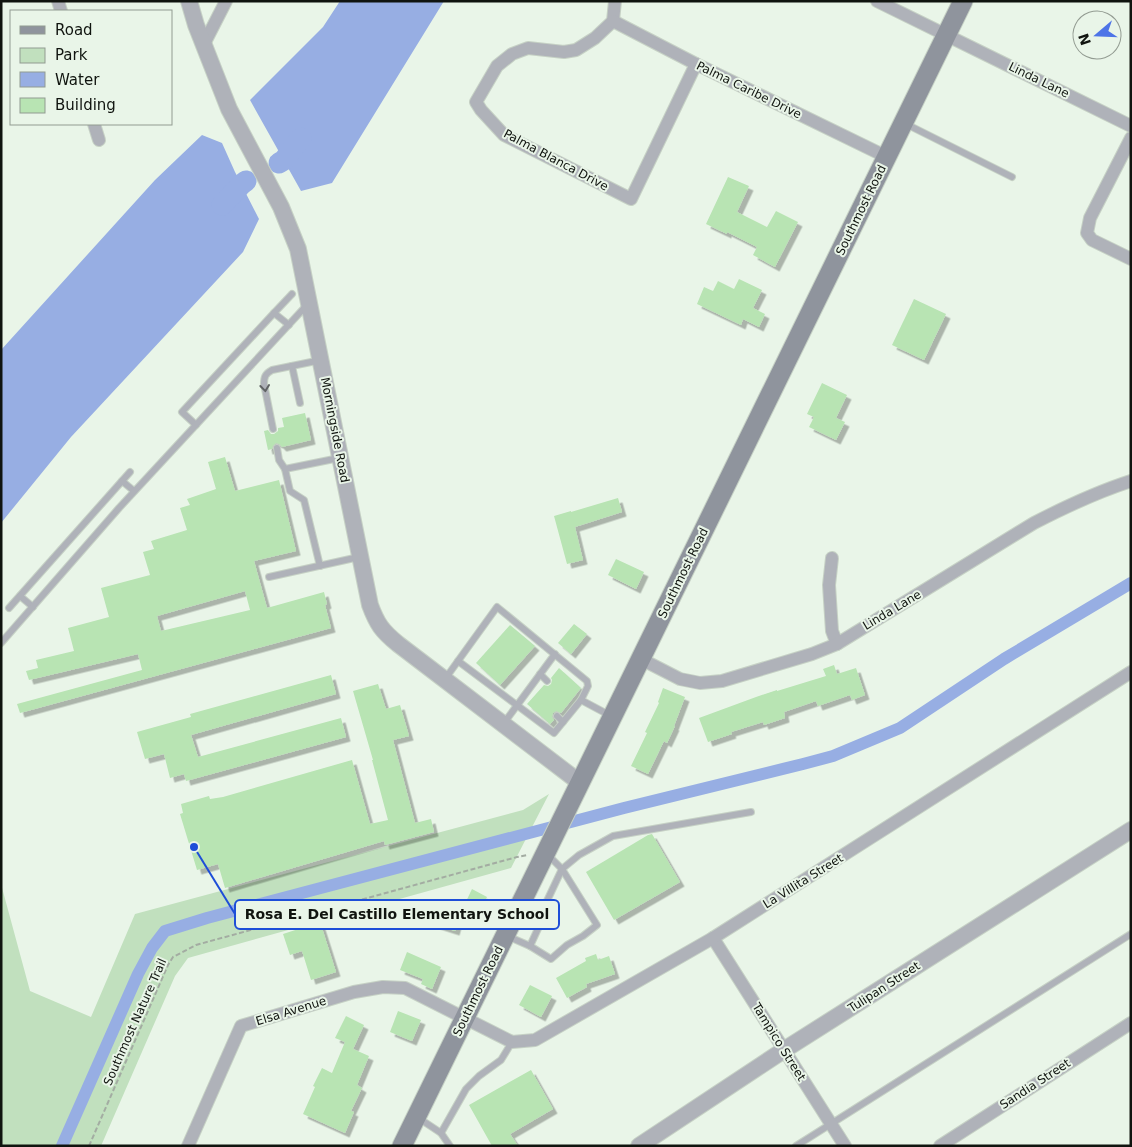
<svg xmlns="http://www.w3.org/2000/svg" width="1132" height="1147" font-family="'DejaVu Sans',sans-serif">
<defs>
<filter id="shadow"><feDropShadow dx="4.5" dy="4.5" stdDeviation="0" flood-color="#0004"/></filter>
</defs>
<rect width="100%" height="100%" fill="#e9f5e8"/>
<path fill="#c1e0be" d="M549,794L511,868L188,958L175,976L101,1146H1V884L30,991L91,1017L135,914L523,810Z"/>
<g fill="#97aee3">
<path d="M340,1H444L332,183L301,191L250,100L323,27Z"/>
<path d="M202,135L222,143L235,172L259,219L243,252L71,437L1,523V350L155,180Z"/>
</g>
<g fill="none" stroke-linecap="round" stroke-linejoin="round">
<path stroke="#97aee3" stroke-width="12" d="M62,1146L138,974L152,948L165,931L207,918L624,808L803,764L833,756L900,728L1004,659L1131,583"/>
<g stroke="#97aee3" stroke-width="21">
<path d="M279,163L284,160L301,138"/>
<path d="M222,205L242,184L246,181"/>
</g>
</g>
<g fill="#b8e4b3" fill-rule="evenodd" filter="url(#shadow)">
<path d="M728,177L749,186L737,212L767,227L776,211L798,222L775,267L753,255L757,247L727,232V234L706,224Z"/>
<path d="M739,279L762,290L753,308L765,314L759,327L743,319L741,325L697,304L704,287L713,291L718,281L734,289Z"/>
<path d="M914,299L946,314L924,360L892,345Z"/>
<path d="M822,383L847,395L836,418L845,422L836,440L809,427L814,417L807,414Z"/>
<path d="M305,413L311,440L282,447L279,444L276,443L273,446L272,449L268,450L264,431L268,430L271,434H274L278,431V428L284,427L282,418Z"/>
<path d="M225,457L235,491L279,480L296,551L254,561L267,608L324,592L327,604L325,605L331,628L20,713L17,704L142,670L138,654L29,680L26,671L38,668L36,660L74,651L68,628L109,617L101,588L150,575L143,552L154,549L151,541L187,530L180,508L190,505L187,499L216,489L208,462ZM245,591L250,610L161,631L157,616Z"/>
<path d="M618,498L622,512L575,527L583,560L567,564L554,516L571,511V512Z"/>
<path d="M616,559L644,572L636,589L608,575Z"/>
<path d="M574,624L587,634L571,654L558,643Z"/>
<path d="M510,625L535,646L500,685L476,663Z"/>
<path d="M834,665L837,674L856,668L865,695L852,700L850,695L818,706L816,701L784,712L785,718L764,725L763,722L731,732L732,734L708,742L699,718L756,697L777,690V691L826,676L823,669Z"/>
<path d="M559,668L581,688L561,713L556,711L553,713L552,717L554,720L550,724L527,704L544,685L548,686L551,684L552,680L551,678Z"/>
<path d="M331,675L336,694L191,735L198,757L341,718L346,737L186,781L184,774L170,778L164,754L145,759L137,732L191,717L190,714Z"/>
<path d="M378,684L386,709L400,705L409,736L393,740L415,823L431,819L434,832L385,845L384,841L225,888L218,864L197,870L180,814L183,813L181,804L209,796L210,799L223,797L352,760L370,824L388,820L372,760H373L353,691Z"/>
<path d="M663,688L685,697L674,726H675L667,743L664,741L648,774L631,766L647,733L645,732L659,703L658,702Z"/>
<path d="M652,834L680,882L614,920L586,872L648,835Z"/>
<path d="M472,889L487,897L475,920L461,912Z"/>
<path d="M439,912L459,917L455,931L436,925Z"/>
<path d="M320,922L336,972L311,980L302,951L290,955L283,934Z"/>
<path d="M407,952L441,967L432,989L421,984L423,979L400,970Z"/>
<path d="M596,954L598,960L609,956L615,974L586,984L587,987L567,998L556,978L586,961L585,958Z"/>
<path d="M530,985L552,996L541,1017L519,1005Z"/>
<path d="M398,1011L421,1020L412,1041L390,1032Z"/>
<path d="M346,1016L364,1025L353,1049L369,1056L357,1085L362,1088L351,1111L354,1112L345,1133L303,1114L315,1087L313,1086L322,1068L332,1073L345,1042L335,1038Z"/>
<path d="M531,1070L553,1109L510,1134L518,1146H492L469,1105Z"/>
</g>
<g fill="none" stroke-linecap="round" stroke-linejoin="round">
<defs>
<g id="service">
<path d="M906,124L1012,177"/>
<path d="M274,313L292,294"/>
<path d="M292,366L300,403"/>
<path d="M196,425L182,412L274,313L289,325"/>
<path d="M273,429L264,384C264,377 265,374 272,370L321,360"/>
<path d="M277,448L279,460L285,469"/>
<path d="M122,481L130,472"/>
<path d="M320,566L304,500L290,491L285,469L339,458"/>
<path d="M269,577L359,557"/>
<path d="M20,596L33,607"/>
<path d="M9,608L122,481L134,491"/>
<path d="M1,643L119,508L307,305"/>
<path d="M458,661L554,733L581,700"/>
<path d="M540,674L547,681"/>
<path d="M445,679L497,607L587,681L588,686L581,700L611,716"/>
<path d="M557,716L563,722"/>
<path d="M504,723L555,654"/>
<path d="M519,909L542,920L530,946"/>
<path d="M542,920L546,911V903L562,869L579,855L613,836L751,812"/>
<path d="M507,936L530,946L551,959L567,945L583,936L597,925L562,869L548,855"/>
<path d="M417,1117L441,1133L450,1146"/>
<path d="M441,1133L466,1089L479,1076L501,1060L512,1042"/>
<path d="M796,1146L1131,934"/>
</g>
<g id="minor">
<path d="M58,1L61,11"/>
<path d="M615,1L613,21L595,38L576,50L564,52L528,48L512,54L497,66L476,102L481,110L504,135L631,199L696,64"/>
<path d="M877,1L1131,126"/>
<path d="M613,21L696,64L887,157"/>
<path d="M204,44L226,1"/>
<path d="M94,124L99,140"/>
<path d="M1131,138L1090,218L1087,233L1092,240L1131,259"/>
<path d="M832,558L829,585L832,631L837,644"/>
<path d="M641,659L680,679L700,683L722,681L812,654L837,644L1034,523C1065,507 1097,492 1131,481"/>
<path d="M713,938L845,1146"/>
<path d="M188,1146L241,1026L354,992L383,987L405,988L512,1042L535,1040L713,938L1131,672"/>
<path d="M940,1146L1131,1023"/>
</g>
<g id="tertiary">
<path d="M189,1L196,25L229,109L281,207L298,249L370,605C377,624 382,631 398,644L579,782"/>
<path d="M639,1146L784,1050L1131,830"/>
</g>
<path id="secondary" d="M402,1146L963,1"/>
</defs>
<use href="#service" stroke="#c6d1c5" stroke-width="8"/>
<use href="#minor" stroke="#c6d1c5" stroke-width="14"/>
<use href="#tertiary" stroke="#c6d1c5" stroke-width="18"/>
<use href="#secondary" stroke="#c6d1c5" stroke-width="21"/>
<path stroke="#a3aca2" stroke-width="2" stroke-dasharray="5 2.5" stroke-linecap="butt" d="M89,1146L168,965L173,957L196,945L517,857L527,855"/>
<use href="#service" stroke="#afb2b9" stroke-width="6"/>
<use href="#minor" stroke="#afb2b9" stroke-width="12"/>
<use href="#tertiary" stroke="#afb2b9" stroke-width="16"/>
<use href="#secondary" stroke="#8f949d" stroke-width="19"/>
</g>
<defs><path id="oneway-chevron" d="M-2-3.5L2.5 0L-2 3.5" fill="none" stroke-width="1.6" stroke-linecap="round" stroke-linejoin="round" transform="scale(1.25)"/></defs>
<use stroke="#606364" href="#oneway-chevron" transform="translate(265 388) rotate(83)"/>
<g text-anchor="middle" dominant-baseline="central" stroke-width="4" stroke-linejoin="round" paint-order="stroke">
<g font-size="12" fill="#10140f" stroke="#e9f5e8">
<text transform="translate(1039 80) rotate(26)">Linda Lane</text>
<text transform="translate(749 90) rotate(26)">Palma Caribe Drive</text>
<text transform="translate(556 160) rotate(28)">Palma Blanca Drive</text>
<text transform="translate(861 210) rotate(-64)">Southmost Road</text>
<text transform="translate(335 430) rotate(79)">Morningside Road</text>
<text transform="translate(683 573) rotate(-64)">Southmost Road</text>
<text transform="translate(892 610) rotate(-31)">Linda Lane</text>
<text transform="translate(803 881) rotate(-32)">La Villita Street</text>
<text transform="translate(884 987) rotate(-33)">Tulipan Street</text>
<text transform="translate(478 991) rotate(-64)">Southmost Road</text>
<text transform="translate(291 1011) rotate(-17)">Elsa Avenue</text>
<text transform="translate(135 1022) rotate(-66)">Southmost Nature Trail</text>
<text transform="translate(779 1042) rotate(58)">Tampico Street</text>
<text transform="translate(1035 1084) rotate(-33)">Sandia Street</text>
</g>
</g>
<path fill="none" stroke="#1d4ed8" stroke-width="2" d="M194 847L235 914"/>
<circle fill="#1d4ed8" stroke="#e9f5e8" stroke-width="2" cx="194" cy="847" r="5"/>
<rect fill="#e9f5e8" stroke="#1d4ed8" stroke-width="2" x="235" y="900" width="324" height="29" rx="5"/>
<g font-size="14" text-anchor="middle" font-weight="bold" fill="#10140f">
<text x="397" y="919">Rosa E. Del Castillo Elementary School</text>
</g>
<rect width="1132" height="1147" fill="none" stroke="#10140f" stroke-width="5"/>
<rect x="10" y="10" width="162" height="115" fill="#e9f5e8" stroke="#929b91"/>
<rect x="20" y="26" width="25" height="8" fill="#8f949d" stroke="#929b91"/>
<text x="55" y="35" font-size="15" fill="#10140f">Road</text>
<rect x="20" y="48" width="25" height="15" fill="#c1e0be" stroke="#929b91"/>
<text x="55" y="60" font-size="15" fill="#10140f">Park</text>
<rect x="20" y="72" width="25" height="15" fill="#97aee3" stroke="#929b91"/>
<text x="55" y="85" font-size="15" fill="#10140f">Water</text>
<rect x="20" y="98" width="25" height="15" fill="#b8e4b3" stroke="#929b91"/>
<text x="55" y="110" font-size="15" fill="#10140f">Building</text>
<g transform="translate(1097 35) rotate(251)"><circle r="24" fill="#e9f5e8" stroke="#929b91"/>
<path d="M0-4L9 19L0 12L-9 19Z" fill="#4d74e7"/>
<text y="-8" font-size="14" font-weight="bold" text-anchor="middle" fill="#10140f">N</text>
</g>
</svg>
